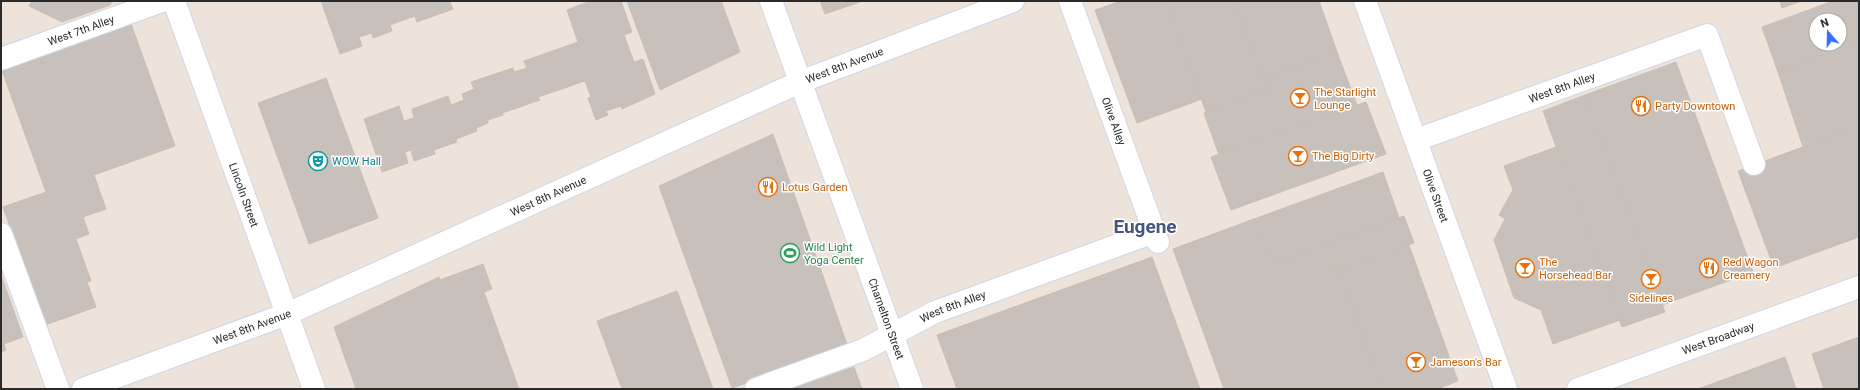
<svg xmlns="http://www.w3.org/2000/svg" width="1860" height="390" font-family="Roboto,sans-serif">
<rect width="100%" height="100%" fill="#ede3da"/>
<g fill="#c8c0ba" stroke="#c9bfb4" fill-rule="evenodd">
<path d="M32,1H112L110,5L62,22L29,6Z"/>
<path d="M321,1H452L450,2L453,9L417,22L415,16L390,25L392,31L373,38L372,33L359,37L362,46L340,54Z"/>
<path d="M591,1H621L632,32L624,35L634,62L643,59L655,94L622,109L621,106L606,111L608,115L596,120L588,98L591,97L585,81L538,97L540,100L502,113L503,115L488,120V123L476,128L477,131L456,139L457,142L434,150L435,154L414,161L411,150L405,152L408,163L382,172L364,119L399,106L404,121L414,118L412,109L448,96L451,105L464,100L462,94L474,89L471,82L513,68L514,72L527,68L524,61L578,42L567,10Z"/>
<path d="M627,1H721L740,52L660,90Z"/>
<path d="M820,1H863L825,14Z"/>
<path d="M1121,1H1166L1202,99L1137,123L1095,10Z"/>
<path d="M1166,1H1235L1267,90L1206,112Z"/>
<path d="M1235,1H1319L1337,52L1263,79Z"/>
<path d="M1780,1H1801L1782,8Z"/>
<path d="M1833,1H1859V42L1778,72L1762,27ZM1816,20H1840V44H1816Z"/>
<path d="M130,21L175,146L94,175L106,209L83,217L89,234L76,239L91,281L87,282L96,307L45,325L3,207L46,192L1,68Z"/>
<path d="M1859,42V126L1803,147L1778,72Z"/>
<path d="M1337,52L1357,105L1219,155L1204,113L1267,90L1263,79Z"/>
<path d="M1676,62L1753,272L1662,305L1585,95Z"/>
<path d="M326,78L378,218L309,244L258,103Z"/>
<path d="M1585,95L1665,312L1622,327L1543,111Z"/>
<path d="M1366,102L1386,154L1231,210L1211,157Z"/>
<path d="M1859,126V237L1774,268L1738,171Z"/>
<path d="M773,134L848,347L732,388L659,186Z"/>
<path d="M1556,147L1620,320L1553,344L1541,310L1514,298L1494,240L1505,219L1499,215L1513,190L1504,166Z"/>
<path d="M1383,172L1399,218L1271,265L1254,219Z"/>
<path d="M1404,216L1414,243L1334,272L1325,245Z"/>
<path d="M1254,219L1271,265L1325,245L1334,272L1339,270L1382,389H1224L1173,249Z"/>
<path d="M1409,245L1458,381L1437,389H1382L1339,270Z"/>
<path d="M1152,257L1200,389H957L937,335Z"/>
<path d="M483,264L492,289L484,292L519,389H356L334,327L439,277L440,280Z"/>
<path d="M1,275L23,337L4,344L6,350L1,352Z"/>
<path d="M677,291L713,389H622L597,321Z"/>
<path d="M1859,337V389H1824L1812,354Z"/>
<path d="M1785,357L1796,389H1698Z"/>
<path d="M854,367L862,389H789L819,377L820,379Z"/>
</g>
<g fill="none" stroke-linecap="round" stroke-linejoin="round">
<defs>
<g id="minor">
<path id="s1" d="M174,1L314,389"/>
<path id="s2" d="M771,1L912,389"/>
<path id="s3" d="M1070,1L1158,242"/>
<path id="s4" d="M1365,1L1506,389"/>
<path id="s5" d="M1,59L162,1"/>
<path id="s6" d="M1416,140L1707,35L1754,164"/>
<path d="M1,234L58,389"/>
<path id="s7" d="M83,389L287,314L800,82L1013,1"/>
<path id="s8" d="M756,389L863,350L935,312L1154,232"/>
<path id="s9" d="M1578,389L1859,287"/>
</g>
</defs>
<use href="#minor" stroke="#d0d6e4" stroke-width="24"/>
<use href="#minor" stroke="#fff" stroke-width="22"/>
</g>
<defs>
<symbol id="bar-ring" viewBox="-11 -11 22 22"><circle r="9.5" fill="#fff" stroke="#e8710a" stroke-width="1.5"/><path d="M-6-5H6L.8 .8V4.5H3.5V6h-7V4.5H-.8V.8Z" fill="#e8710a"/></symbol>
<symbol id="restaurant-ring" viewBox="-11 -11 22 22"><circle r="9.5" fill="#fff" stroke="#e8710a" stroke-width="1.5"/><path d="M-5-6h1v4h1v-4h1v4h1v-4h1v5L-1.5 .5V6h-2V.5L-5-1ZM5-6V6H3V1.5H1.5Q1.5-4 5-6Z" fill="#e8710a"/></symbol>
<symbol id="theatre-ring" viewBox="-11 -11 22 22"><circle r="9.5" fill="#fff" stroke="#0f9aa8" stroke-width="1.5"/><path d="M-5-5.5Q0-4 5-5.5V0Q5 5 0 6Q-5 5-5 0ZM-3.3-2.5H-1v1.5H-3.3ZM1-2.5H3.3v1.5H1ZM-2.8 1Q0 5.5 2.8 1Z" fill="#0f9aa8"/></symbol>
<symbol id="stadium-ring" viewBox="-11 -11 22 22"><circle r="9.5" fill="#fff" stroke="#2e9e5b" stroke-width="1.5"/><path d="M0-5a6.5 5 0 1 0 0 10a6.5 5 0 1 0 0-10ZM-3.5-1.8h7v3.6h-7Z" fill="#2e9e5b"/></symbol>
</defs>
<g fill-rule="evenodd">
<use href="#bar-ring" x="1289" y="87" width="22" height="22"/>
<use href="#restaurant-ring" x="1630" y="95" width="22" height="22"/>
<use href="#bar-ring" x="1287" y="145" width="22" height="22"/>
<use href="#theatre-ring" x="307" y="150" width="22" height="22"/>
<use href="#restaurant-ring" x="757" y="176" width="22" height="22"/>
<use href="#stadium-ring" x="779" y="242" width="22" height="22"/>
<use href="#bar-ring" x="1514" y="257" width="22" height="22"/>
<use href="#restaurant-ring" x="1698" y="257" width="22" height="22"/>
<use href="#bar-ring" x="1640" y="268" width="22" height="22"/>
<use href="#bar-ring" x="1405" y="351" width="22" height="22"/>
</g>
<g text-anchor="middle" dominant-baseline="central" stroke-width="3" stroke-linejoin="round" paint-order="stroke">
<g font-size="11" fill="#2a2a2a" stroke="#fff">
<text stroke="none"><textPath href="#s5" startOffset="85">West 7th Alley</textPath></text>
<text stroke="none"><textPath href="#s7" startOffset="828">West 8th Avenue</textPath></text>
<text stroke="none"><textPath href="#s6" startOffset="155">West 8th Alley</textPath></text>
<text stroke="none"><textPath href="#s3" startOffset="128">Olive Alley</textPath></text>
<text stroke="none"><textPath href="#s1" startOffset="206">Lincoln Street</textPath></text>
<text stroke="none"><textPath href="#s4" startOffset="207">Olive Street</textPath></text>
<text stroke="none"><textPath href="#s7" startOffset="504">West 8th Avenue</textPath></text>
<text stroke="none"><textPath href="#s8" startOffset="214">West 8th Alley</textPath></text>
<text stroke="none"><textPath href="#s2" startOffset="338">Charnelton Street</textPath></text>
<text stroke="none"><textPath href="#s7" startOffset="180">West 8th Avenue</textPath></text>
<text stroke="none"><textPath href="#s9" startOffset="149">West Broadway</textPath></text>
</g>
<g font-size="11" fill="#c56008" stroke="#fff" text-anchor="start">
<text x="1314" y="92">The Starlight<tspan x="1314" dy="13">Lounge</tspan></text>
<text x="1655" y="106">Party Downtown</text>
<text x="1312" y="156">The Big Dirty</text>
<text x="782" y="187">Lotus Garden</text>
<text x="1539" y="262">The<tspan x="1539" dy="13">Horsehead Bar</tspan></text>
<text x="1723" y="262">Red Wagon<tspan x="1723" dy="13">Creamery</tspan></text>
<text x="1651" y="298" text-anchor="middle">Sidelines</text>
<text x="1430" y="362">Jameson's Bar</text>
</g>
<g font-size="11" fill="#0d838f" stroke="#fff" text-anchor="start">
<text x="332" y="161">WOW Hall</text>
</g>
<g font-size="11" fill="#27864d" stroke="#fff" text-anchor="start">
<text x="804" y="247">Wild Light<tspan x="804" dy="13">Yoga Center</tspan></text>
</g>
<g font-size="19" font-weight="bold" fill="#47567e" stroke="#fff">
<text x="1145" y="226">Eugene</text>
</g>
</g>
<rect width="1860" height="390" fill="none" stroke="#2a2a2a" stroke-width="4"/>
<g transform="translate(1828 32) rotate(340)"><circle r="19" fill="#ffffff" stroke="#aaaaaa"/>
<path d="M0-3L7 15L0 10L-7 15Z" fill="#3670ff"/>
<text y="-6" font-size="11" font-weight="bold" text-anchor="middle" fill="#2a2a2a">N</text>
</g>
</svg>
